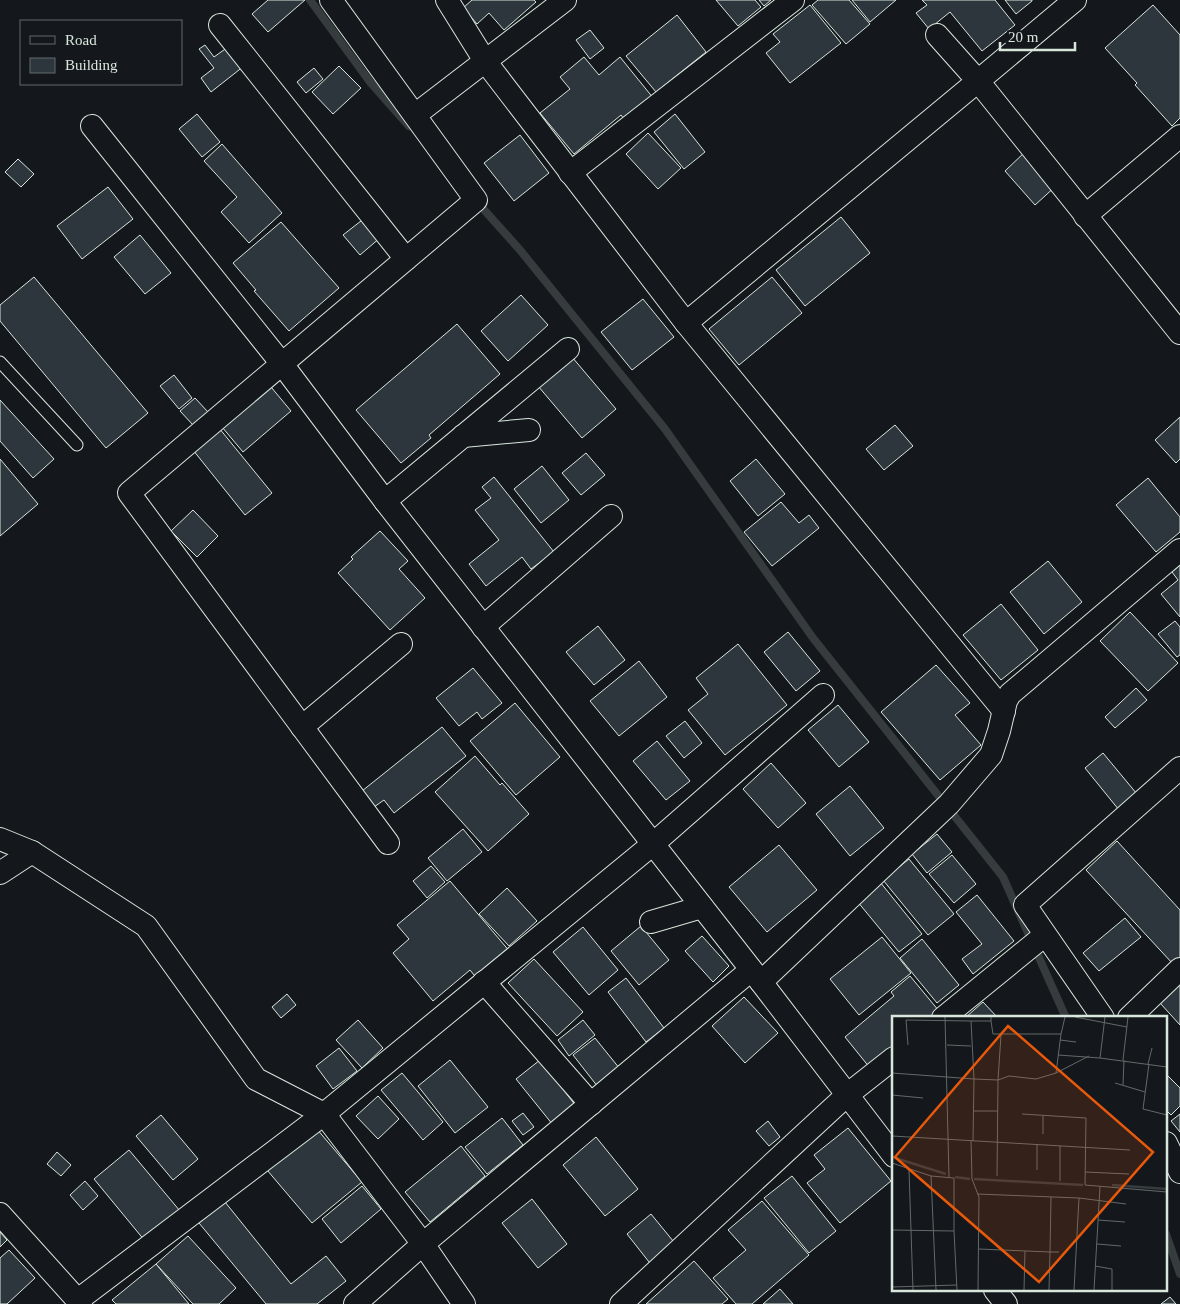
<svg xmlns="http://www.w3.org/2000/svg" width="1180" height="1304" font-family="Georgia,serif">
<rect width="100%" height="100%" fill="#14181c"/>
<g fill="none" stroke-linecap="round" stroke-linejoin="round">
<g stroke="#363b3e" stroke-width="8">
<path d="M310,0L370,82L409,126"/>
<path d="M477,202L520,250L665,429L813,638L1003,877L1066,1018"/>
<path d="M1166,1234L1180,1274"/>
</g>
</g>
<g fill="#2c363c" stroke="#d8e6dc">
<path d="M268,0H305L268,32L252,14Z"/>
<path d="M472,0H534L536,2L504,30L489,13L477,24L463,8Z"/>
<path d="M716,0H755L761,7L738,26Z"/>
<path d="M759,0H771L764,6Z"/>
<path d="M818,0H849L870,24L846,44L812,5Z"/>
<path d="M852,0H896L870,22Z"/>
<path d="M922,0H995L1015,25L982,51L950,12L929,29L916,13L927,5Z"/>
<path d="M1005,0H1032V1L1016,14Z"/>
<path d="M810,5L841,43L790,83L766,53L780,42L773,34Z"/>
<path d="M1153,5L1180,35V118L1172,126L1135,85L1137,83L1105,48Z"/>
<path d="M677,15L706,52L656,92L626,56Z"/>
<path d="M590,30L604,48L590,59L576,40Z"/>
<path d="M205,45L214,57L228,47L244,66L211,92L201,78L214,68L199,49Z"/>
<path d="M584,57L599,75L620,57L654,99L626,122L621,115L574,154L540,113L570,89L560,77Z"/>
<path d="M339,66L361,88L333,114L312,92Z"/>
<path d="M314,68L323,79L306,93L297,82Z"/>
<path d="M197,114L220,142L202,157L179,129Z"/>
<path d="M675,114L705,152L684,169L654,132Z"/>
<path d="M648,133L681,168L658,189L626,154Z"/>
<path d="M520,135L549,173L514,201L484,163Z"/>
<path d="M222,144L282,213L249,243L221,212L237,197L204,161Z"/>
<path d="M1026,151L1057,185L1035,205L1005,171Z"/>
<path d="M18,159L34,174L21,187L5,172Z"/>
<path d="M108,187L133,219L82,259L57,226Z"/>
<path d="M366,217L381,237L360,255L343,235Z"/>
<path d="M841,217L870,253L805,306L776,270Z"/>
<path d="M281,222L339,288L289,331L254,291L256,290L233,263Z"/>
<path d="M140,235L171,273L145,294L114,257Z"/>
<path d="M34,277L148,413L106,448L0,321V305Z"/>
<path d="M772,277L802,313L739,365L709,329Z"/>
<path d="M521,295L548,325L508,361L481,331Z"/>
<path d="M643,299L674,337L632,370L601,332Z"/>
<path d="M457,324L500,374L429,435L431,438L401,463L356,410Z"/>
<path d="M572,357L616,409L582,438L538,386Z"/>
<path d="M174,375L192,398L179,409L160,386Z"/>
<path d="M271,387L291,411L243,452L222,427Z"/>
<path d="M195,398L208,412L193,425L180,411Z"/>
<path d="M0,400L54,459L33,478L0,441Z"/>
<path d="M1180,417V459L1176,463L1155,440Z"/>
<path d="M895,425L913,446L884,470L866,449Z"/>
<path d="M219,428L272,493L245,515L193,450Z"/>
<path d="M586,453L605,475L581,495L562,473Z"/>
<path d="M0,459L38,504L0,536Z"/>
<path d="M756,459L785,494L758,516L730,481Z"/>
<path d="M542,466L569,500L541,523L514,489Z"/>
<path d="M494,477L554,552L531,569L522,557L486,586L469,564L499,540L475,510L491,498L482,487Z"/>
<path d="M1148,478L1180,517V532L1156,552L1116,505Z"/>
<path d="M781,502L799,523L809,515L819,528L772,566L744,532Z"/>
<path d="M193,510L218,536L197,557L171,531Z"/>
<path d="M380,531L408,561L399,569L425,598L390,630L338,573L353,559L351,557Z"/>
<path d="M1048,561L1082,602L1044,634L1010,592Z"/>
<path d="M1180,565V617L1161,594L1178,580L1172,572Z"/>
<path d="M1001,604L1038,650L1001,680L963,635Z"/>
<path d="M1130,612L1178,663L1148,691L1100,641Z"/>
<path d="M1175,621L1180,627V655L1177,657L1158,634Z"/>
<path d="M598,626L625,660L594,685L566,652Z"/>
<path d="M788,632L820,671L796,691L764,652Z"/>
<path d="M738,644L787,705L725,755L688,710L708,694L696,678Z"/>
<path d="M639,661L667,697L619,736L590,701Z"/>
<path d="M936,665L970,703L955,715L981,745L940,780L881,712Z"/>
<path d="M473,668L502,703L482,719L477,712L459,726L436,698Z"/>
<path d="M1136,688L1147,700L1115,728L1105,717Z"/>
<path d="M515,703L560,757L516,795L470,741Z"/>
<path d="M838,705L869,742L839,767L808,730Z"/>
<path d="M685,721L702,743L684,758L666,736Z"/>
<path d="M442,727L466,756L394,813L384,800L374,807L362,791Z"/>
<path d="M657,741L690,781L666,800L633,761Z"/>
<path d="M1103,753L1137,794L1119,810L1085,768Z"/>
<path d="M475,756L500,785L502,783L529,814L488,851L435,792Z"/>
<path d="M771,763L806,803L778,828L743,789Z"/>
<path d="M850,786L884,828L850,856L816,814Z"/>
<path d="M463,829L482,852L447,881L428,858Z"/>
<path d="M937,834L952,852L927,873L912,854Z"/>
<path d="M1117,841L1180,910V958L1173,964L1086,870Z"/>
<path d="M779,845L817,890L767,932L729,887Z"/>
<path d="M952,855L976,884L954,903L929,874Z"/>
<path d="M909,859L954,914L928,935L883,880Z"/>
<path d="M431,866L445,882L427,898L413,881Z"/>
<path d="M450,881L511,953L478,980L470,970L433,1001L393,953L409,939L397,925Z"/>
<path d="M880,882L922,934L899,952L857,901Z"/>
<path d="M507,888L537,921L509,946L479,914Z"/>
<path d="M977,895L1014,941L973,974L962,959L982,944L956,912Z"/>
<path d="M1125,918L1141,937L1099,971L1083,953Z"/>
<path d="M641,926L669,960L639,985L611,951Z"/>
<path d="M583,927L618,970L589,995L553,952Z"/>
<path d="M702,936L729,966L713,982L685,951Z"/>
<path d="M882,937L911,973L859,1015L830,979Z"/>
<path d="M922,939L959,985L937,1003L900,958Z"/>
<path d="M534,959L583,1012L557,1036L508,983Z"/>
<path d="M910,976L939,1011L930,1018H894V1048L870,1068L845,1037L894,996L891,992Z"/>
<path d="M626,978L664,1028L646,1042L608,992Z"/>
<path d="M1180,984V1025L1160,1003Z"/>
<path d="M287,994L296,1005L281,1018L272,1007Z"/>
<path d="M744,997L778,1033L745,1063L712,1026Z"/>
<path d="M983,1002L998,1018H965Z"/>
<path d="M358,1020L383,1048L362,1068L336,1040Z"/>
<path d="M583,1020L595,1035L569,1056L558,1040Z"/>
<path d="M595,1038L620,1069L598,1087L573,1055Z"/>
<path d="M339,1048L357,1071L333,1089L316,1066Z"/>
<path d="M450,1060L488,1107L455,1133L418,1086Z"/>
<path d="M540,1060L576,1106L553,1125L516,1079Z"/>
<path d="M402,1073L443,1122L423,1140L381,1090Z"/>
<path d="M1166,1074L1180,1088V1106L1171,1115L1166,1110Z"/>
<path d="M378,1096L399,1119L378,1139L356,1116Z"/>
<path d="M523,1113L534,1127L523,1135L512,1121Z"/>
<path d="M1180,1114V1132L1171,1121Z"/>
<path d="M161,1115L198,1159L173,1180L136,1136Z"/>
<path d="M502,1118L523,1145L487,1174L465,1147Z"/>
<path d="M768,1121L780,1137L769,1146L756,1131Z"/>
<path d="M316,1128L362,1182L312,1223L267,1170Z"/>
<path d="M848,1128L891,1181L840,1223L807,1183L825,1169L814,1155Z"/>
<path d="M596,1137L638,1189L605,1216L563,1165Z"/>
<path d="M461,1146L485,1176L430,1222L405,1192Z"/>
<path d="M129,1150L180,1211L145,1241L94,1179Z"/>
<path d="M57,1152L71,1165L61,1176L47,1164Z"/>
<path d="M792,1176L836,1231L809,1253L764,1198Z"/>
<path d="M85,1181L98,1196L83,1210L70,1195Z"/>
<path d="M362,1186L381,1209L341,1243L322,1219Z"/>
<path d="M532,1199L567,1244L538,1268L502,1223Z"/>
<path d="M762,1201L809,1255L752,1304H736L713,1278L746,1250L728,1230Z"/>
<path d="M225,1202L291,1284L326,1256L346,1281L317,1304H266L199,1223Z"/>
<path d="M651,1214L678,1247L653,1267L627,1234Z"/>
<path d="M0,1232L7,1240L0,1247Z"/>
<path d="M188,1236L236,1288L219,1304H193L156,1264Z"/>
<path d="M9,1250L35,1278L7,1304H0V1258Z"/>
<path d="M694,1261L728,1299L722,1304H646Z"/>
<path d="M156,1264L189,1304H116L112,1300Z"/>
<path d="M780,1289L793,1304H763Z"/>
<path d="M1170,1297L1176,1304H1161Z"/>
</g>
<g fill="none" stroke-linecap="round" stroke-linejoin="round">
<defs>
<path id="service" d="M0,362L77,445"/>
<g id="minor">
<path d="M331,0L476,200L129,493L388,843"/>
<path d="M447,0L485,61L686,323L1004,711"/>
<path d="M1075,0L978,81L1180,333"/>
<path d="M220,25L406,259"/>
<path d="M415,115L565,0"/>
<path d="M92,126L282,364L385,501L761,982L894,1156"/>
<path d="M570,173L793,0"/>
<path d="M1085,216L1180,136"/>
<path d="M686,323L978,81L937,35"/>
<path d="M463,436L529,430"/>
<path d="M385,501L568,349"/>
<path d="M483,627L611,516"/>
<path d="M302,727L401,644"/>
<path d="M0,839L32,852L146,926L256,1079L324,1114L78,1300"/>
<path d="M0,873L32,852"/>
<path d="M651,922L702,907"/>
<path d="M484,982L591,1104"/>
<path d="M761,982L949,804L991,755L999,731L1006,701L1010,694L1180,550"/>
<path d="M943,1018L1045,935"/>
<path d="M1103,1018L1025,905L1180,768"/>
<path d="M1129,1018L1180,969"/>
<path d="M1166,1143L1180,1172"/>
<path d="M0,1214L81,1304"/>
<path d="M995,1290L1006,1304"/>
<path d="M355,1304L423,1244L324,1114L653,844L823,695"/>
<path d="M464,1304L423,1244L751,970"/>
<path d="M621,1304L847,1095L894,1058"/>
</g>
</defs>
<use href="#service" stroke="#d8e6dc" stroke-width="13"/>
<use href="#minor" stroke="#d8e6dc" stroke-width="24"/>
<use href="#service" stroke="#14181c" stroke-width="11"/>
<use href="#minor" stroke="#14181c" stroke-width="22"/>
</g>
<g transform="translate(892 1016)">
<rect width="275" height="275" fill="#14181c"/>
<path fill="none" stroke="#363b3e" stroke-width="2.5" d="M0,141L54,158M63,161L78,163M82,163L191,169M220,169L275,173"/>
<path fill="none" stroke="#626a69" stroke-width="1" d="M53,1L57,161M183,1L235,11M213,1L208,42L275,51M79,5H99V1M99,5L101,18H169L173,1M109,19L106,64L117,60L144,63L164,57L197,40M168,24L184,26M16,29L14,4L79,5L82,63L106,64L105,160M55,29L79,30M166,39L208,42M231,44L236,1M256,48L260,32M257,48L251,93L275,99M164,57L169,18M0,62V57L82,63L81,125M223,67L253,76M231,69L232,44M0,79L31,82M82,95H106M130,98L194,102L193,169L275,176M151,118V99M0,120L238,134M79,125L80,163L87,181L86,274M145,129V154M0,147L39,160L62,162V215L0,214M17,154L21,274M193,156L237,158M39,160L44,274M168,165V130M85,178L187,182L234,188M159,181L158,236H167M206,204L233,206M62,215L65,274M205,228L229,230M87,233L158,236L157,274M203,250L220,253V274M0,271L65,269M132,274L133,235M182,274L187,182M202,274L208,171"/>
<path fill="#e8590c" fill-opacity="0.15" stroke="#e8590c" stroke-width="2.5" d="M116,10L261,136L147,266L3,141Z"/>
<rect width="275" height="275" fill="none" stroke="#d8e6dc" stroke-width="2.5"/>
</g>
<rect x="20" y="20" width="162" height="65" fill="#14181c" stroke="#626a69"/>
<rect x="30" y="36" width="25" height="8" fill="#14181c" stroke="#626a69"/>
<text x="65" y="45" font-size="15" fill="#d8e6dc">Road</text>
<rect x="30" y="58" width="25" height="15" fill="#2c363c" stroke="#626a69"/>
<text x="65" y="70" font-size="15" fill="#d8e6dc">Building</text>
<path d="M1000 42v8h75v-8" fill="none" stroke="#d8e6dc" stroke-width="2.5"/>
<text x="1008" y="42" font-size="15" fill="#d8e6dc" stroke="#14181c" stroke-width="4" paint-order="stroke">20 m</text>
</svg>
